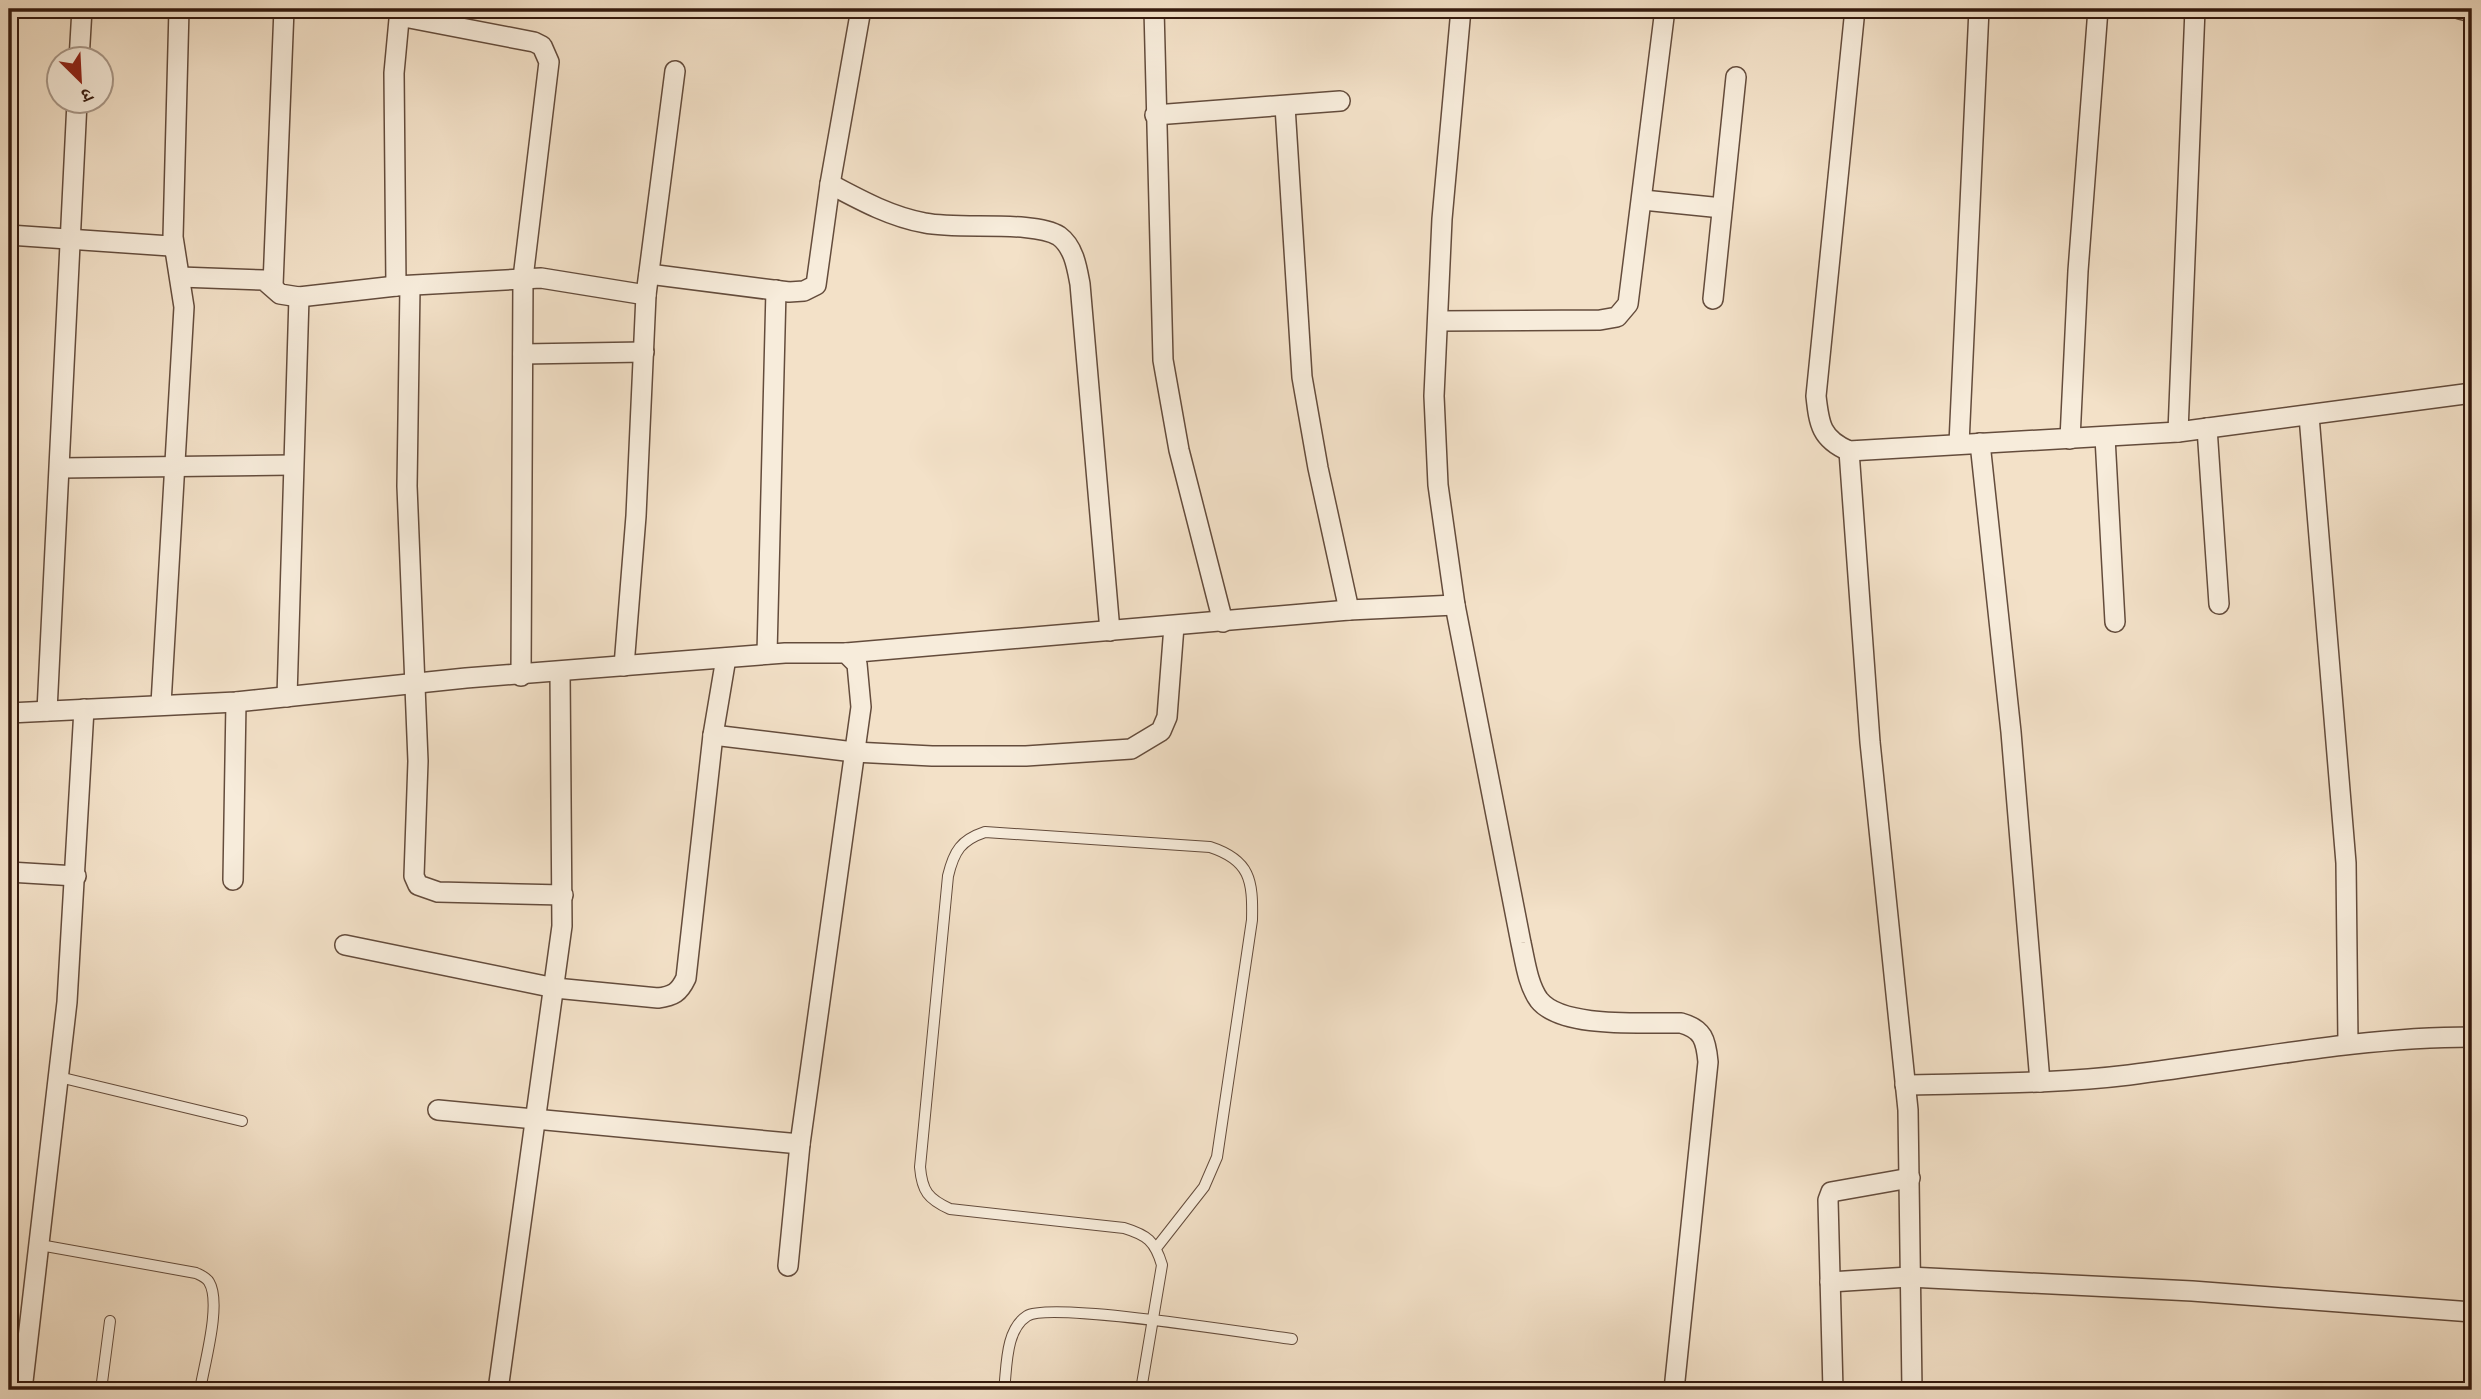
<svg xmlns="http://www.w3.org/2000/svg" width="2481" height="1399" font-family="'IM FELL English','Noto Serif Devanagari',serif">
<rect width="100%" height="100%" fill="#f3e1c8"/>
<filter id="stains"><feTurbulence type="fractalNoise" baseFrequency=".00286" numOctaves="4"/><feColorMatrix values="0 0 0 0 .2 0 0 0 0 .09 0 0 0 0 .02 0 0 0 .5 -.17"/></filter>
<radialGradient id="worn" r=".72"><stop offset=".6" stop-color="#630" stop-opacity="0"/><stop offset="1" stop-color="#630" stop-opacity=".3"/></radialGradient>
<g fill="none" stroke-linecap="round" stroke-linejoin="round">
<defs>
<g id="service">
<path d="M59,1077L242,1121"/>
<path d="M40,1245L196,1273C200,1275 206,1277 209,1282C222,1303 204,1365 200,1390"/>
<path d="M101,1390L110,1321"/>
<path d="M1004,1390C1007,1368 1005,1330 1027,1316C1050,1301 1253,1334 1292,1339"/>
<path d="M1141,1390L1162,1265C1155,1241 1147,1235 1124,1228L950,1209C928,1199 922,1191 920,1167L948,876C954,851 961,840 985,832L1210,847C1250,860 1253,880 1252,920L1217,1157L1204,1187L1157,1247"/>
</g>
<g id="minor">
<path d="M400,9L394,73L396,286L541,278L646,295"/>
<path d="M1154,9L1163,360L1179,450L1223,622"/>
<path d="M1461,9L1442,219L1434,396L1438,485L1455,605L1521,943C1525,961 1528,985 1539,1000C1562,1029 1645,1022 1681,1023C1703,1029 1706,1040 1708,1062L1674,1390"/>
<path d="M1855,9L1816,396C1819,424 1821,439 1849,451L2178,432L2472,393"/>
<path d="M2460,9L2472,12"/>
<path d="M399,16L534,42L542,46L549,62L523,278L521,676"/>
<path d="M79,60L82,9"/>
<path d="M1285,106L1302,377L1318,468L1349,610"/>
<path d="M1155,115L1340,101"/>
<path d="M830,184C860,200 891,217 925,223C959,230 1034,220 1059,236C1074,247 1077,268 1080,284L1110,631"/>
<path d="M1643,200L1722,208"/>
<path d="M9,235L170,246L174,250"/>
<path d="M649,274L789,292L804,291L816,285L830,184L861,9"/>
<path d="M180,277L264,280L280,294L299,297L396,286"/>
<path d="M273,285L284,9"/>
<path d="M410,287L407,486L418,761L414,876L418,885L438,892L563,895"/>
<path d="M1713,299L1736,77"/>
<path d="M1438,321L1600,320L1617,317L1628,304L1665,9"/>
<path d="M523,354L644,352"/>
<path d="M2309,416L2346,863L2348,1043"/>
<path d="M2207,428L2219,604"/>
<path d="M2178,432L2195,9"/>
<path d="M2105,437L2115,622"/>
<path d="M2070,439L2078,271L2098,9"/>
<path d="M1980,443L2011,732L2040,1082"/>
<path d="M1959,444L1979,9"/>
<path d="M1849,451L1870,742L1908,1110L1912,1390"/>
<path d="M61,468L292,465"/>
<path d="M846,653L1349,610L1455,605"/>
<path d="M767,654L776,290"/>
<path d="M624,666L636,516L646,295L675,71"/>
<path d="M287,697L299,297"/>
<path d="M161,704L184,307L173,237L179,9"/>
<path d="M47,711L77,102"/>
<path d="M9,713L236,702L466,678L785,653H846L857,664L861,707L800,1144L788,1266"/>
<path d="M713,735L854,752L932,756H1026L1131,749L1161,731L1167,717L1174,626"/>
<path d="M9,872L76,876"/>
<path d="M233,880L236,702"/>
<path d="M345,945L555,988L658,998C673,996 679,993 686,978L713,735L726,658"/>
<path d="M1905,1085C1980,1083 2055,1084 2129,1075C2244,1061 2356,1037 2472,1037"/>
<path d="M438,1110L800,1144"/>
<path d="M1830,1282L1909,1277L2192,1291L2472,1312"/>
<path d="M22,1390L67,1002L84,709"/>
<path d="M498,1390L562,926L560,672"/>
<path d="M1833,1390L1828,1200L1831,1192L1910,1178"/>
</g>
</defs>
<use href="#service" stroke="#644c3c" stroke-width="12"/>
<use href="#minor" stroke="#644c3c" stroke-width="22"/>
<use href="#service" stroke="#f7ecdb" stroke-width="10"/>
<use href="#minor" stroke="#f7ecdb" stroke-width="19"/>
</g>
<rect width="2481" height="1399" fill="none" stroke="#f3e1c8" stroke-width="35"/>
<rect x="10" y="10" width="2460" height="1378" fill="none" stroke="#351a0e" stroke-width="3.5"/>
<rect x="18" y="18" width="2446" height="1364" fill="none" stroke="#351a0e" stroke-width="2"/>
<g transform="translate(80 80) rotate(156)"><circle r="33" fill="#f7ecdb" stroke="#a99889" stroke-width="2"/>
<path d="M0-5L12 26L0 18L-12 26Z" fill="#8f2418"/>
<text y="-10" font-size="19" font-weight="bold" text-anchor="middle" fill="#351a0e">उ</text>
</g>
<rect width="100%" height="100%" filter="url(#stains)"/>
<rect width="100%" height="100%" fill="url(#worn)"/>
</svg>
